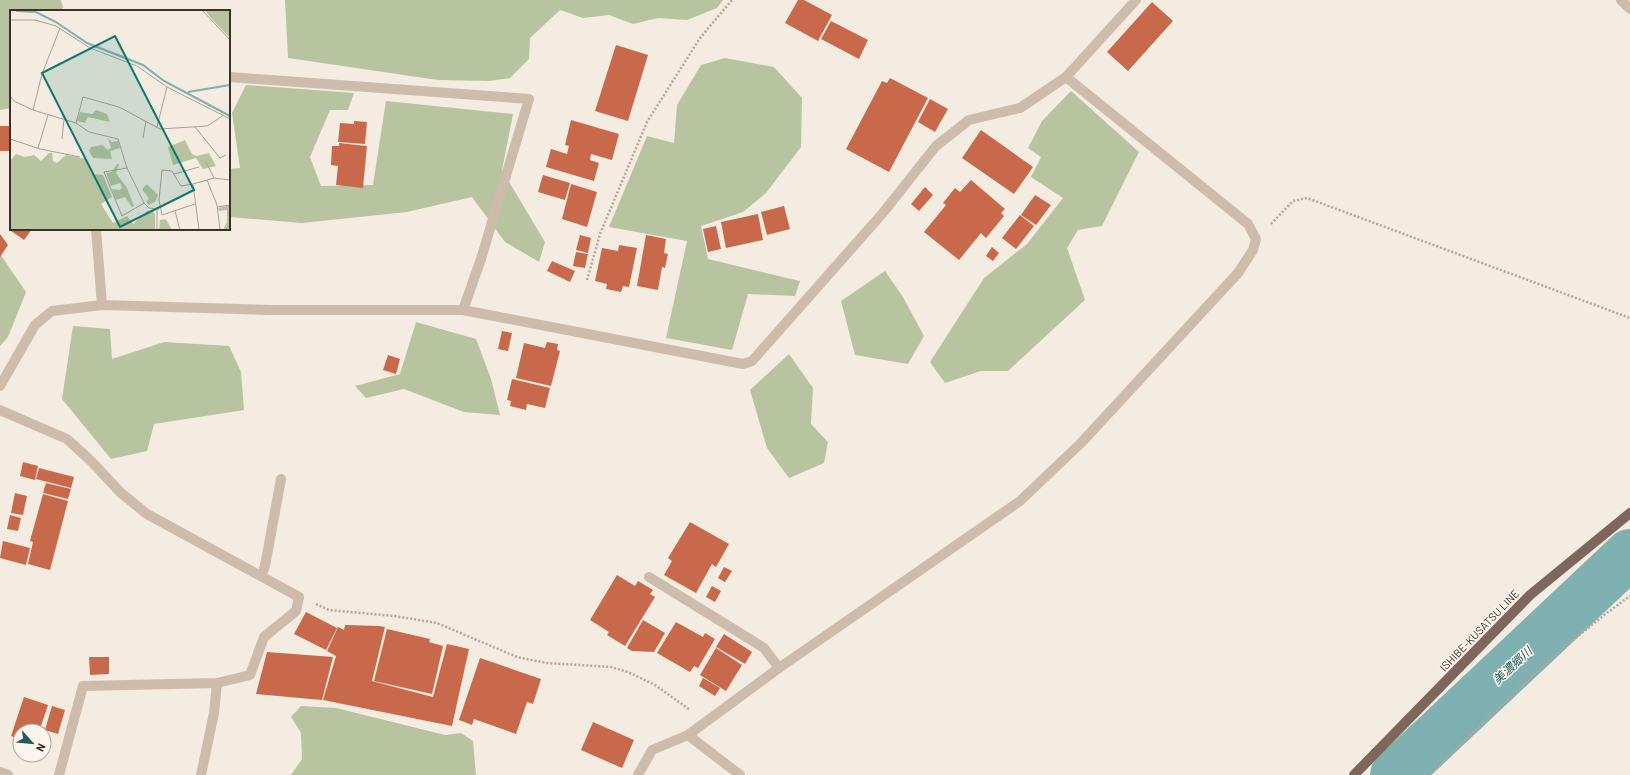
<svg xmlns="http://www.w3.org/2000/svg" width="1630" height="775" font-family="Barlow,'Noto Sans JP',sans-serif">
<rect width="100%" height="100%" fill="#f4ebe1"/>
<g fill="#b8c4a0">
<path d="M0,0H61L63,7L61,11H11V108L0,110Z"/>
<path d="M285,0H723L717,8L687,20L658,18L633,24L609,15L583,18L560,10L530,38L529,59L510,78L489,81L438,80L288,58Z"/>
<path d="M725,58L774,67L802,98L801,147L766,193L743,212L701,226L708,259L800,281L795,296L748,294L732,350L666,338L687,241L609,227L647,136L674,143L677,105L701,65Z"/>
<path d="M246,85L354,93L348,110H330L310,157L321,186L373,185L386,101L513,114L502,170L545,242L539,262L505,242L472,197L407,212L302,223L229,217V169L240,168L232,113Z"/>
<path d="M1071,91L1139,152L1102,226L1078,230L1067,248L1085,300L1008,371H981L945,383L930,362L984,278L1027,244L1063,198L1031,177L1041,157L1028,148L1042,121Z"/>
<path d="M0,254L26,292L8,337L0,346Z"/>
<path d="M885,271L903,297L924,336L908,364L855,355L841,301Z"/>
<path d="M416,322L476,339L491,379L500,415L464,412L404,389L366,398L355,386L400,374Z"/>
<path d="M73,326L110,329L112,359L164,342L229,346L241,372L244,410L154,424L147,451L111,459L62,399Z"/>
<path d="M789,354L813,388L811,424L828,442L824,463L789,478L767,448L750,390Z"/>
<path d="M301,706L336,708L445,735L461,733L473,741L476,775H291L302,759L301,733L291,717Z"/>
</g>
<g fill="none" stroke-linecap="round" stroke-linejoin="round">
<path stroke="#7fb0b2" stroke-width="50" d="M1395,775L1630,554"/>
</g>
<g fill="#c8694b">
<path d="M798,0H804L832,15L818,41L785,23Z"/>
<path d="M1152,2L1173,21L1128,71L1107,52Z"/>
<path d="M831,21L868,40L859,59L821,39Z"/>
<path d="M616,45L648,55L628,121L595,111Z"/>
<path d="M890,78L928,98L889,172L846,149L882,81L887,83Z"/>
<path d="M930,99L948,109L935,132L918,122Z"/>
<path d="M571,120L619,134L612,160L591,154L590,160L599,163L594,181L546,167L551,149L567,154L569,146L565,145Z"/>
<path d="M354,121L367,122L365,144L338,142L340,123L354,124Z"/>
<rect x="0" y="126" width="11" height="25"/>
<path d="M981,130L1033,167L1014,194L962,158Z"/>
<path d="M339,143L367,146L363,188L336,185L338,166L331,165L332,146H339Z"/>
<path d="M543,175L570,183L565,200L538,192Z"/>
<path d="M971,180L1005,209L1001,213L1004,216L986,238L981,233L959,260L924,232L946,205L943,203L955,188L960,192Z"/>
<path d="M571,184L597,192L587,227L562,219Z"/>
<path d="M925,187L933,195L919,211L911,204Z"/>
<path d="M1035,195L1051,205L1036,225L1021,215Z"/>
<path d="M784,206L790,229L767,235L761,212Z"/>
<path d="M758,214L763,240L726,248L721,222Z"/>
<path d="M1020,215L1034,226L1016,249L1002,238Z"/>
<path d="M716,226L721,249L708,252L703,229Z"/>
<path d="M13,229H32L24,240L11,231Z"/>
<path d="M0,234L8,245L0,257Z"/>
<path d="M580,235L591,238L588,253L576,250Z"/>
<path d="M646,235L666,239L664,253L668,254L665,268L662,267L658,290L637,286Z"/>
<path d="M619,245L637,248L629,287L623,286L621,292L606,289L607,284L595,281L602,248L618,251Z"/>
<path d="M992,247L999,253L993,261L986,256Z"/>
<path d="M576,252L588,254L585,268L573,266Z"/>
<path d="M552,261L575,271L570,282L547,271Z"/>
<path d="M502,331L512,333L508,351L498,349Z"/>
<path d="M547,342L558,344L557,350L560,351L551,386L516,378L524,343L545,348Z"/>
<path d="M388,355L400,359L396,374L383,370Z"/>
<path d="M512,379L550,388L545,408L527,404L526,410L510,406L511,401L507,400Z"/>
<path d="M23,462L38,466L35,480L20,476Z"/>
<path d="M39,468L74,477L71,488L36,479Z"/>
<path d="M46,483L71,489L68,499L43,493Z"/>
<path d="M15,493L27,496L23,515L11,513Z"/>
<path d="M43,494L68,501L50,570L28,564L33,542L30,541Z"/>
<path d="M10,515L21,518L18,531L7,529Z"/>
<path d="M690,522L729,544L716,567L712,564L696,593L664,575L672,561L668,558Z"/>
<path d="M3,541L30,548L26,565L0,558Z"/>
<path d="M724,567L732,571L725,582L718,578Z"/>
<path d="M617,575L635,586L638,581L653,590L650,594L655,597L625,646L607,635L609,632L590,620Z"/>
<path d="M712,586L721,591L715,602L706,597Z"/>
<path d="M306,612L337,628L326,650L294,634Z"/>
<path d="M643,620L665,633L654,652L632,651L627,648Z"/>
<path d="M676,622L703,637L705,633L715,639L698,668L694,666L690,672L657,653Z"/>
<path d="M345,625L379,626L385,627L372,681L433,697L447,644L469,649L452,726L323,700L336,656L327,651L338,627L344,630Z"/>
<path d="M387,629L430,639L429,642L443,646L432,694L374,681Z"/>
<path d="M724,634L752,652L745,664L716,647Z"/>
<path d="M716,648L742,665L726,691L700,675Z"/>
<path d="M267,652L333,657L322,700L256,694Z"/>
<path d="M89,657H109V674L90,675Z"/>
<path d="M480,658L541,679L533,704L527,702L516,734L474,719L472,725L459,720Z"/>
<path d="M703,678L720,688L715,696L699,686Z"/>
<path d="M24,697L48,705L41,726L45,728L44,731H20V739L11,736Z"/>
<path d="M52,706L65,710L58,734L45,730Z"/>
<path d="M593,722L634,740L622,768L581,750Z"/>
</g>
<g fill="none" stroke-linecap="round" stroke-linejoin="round">
<g stroke="#b9a596" stroke-width="2.5" stroke-dasharray="2 2" stroke-linecap="butt">
<path d="M1271,224L1293,201L1307,198L1630,318"/>
<path d="M587,280L600,234L647,122L700,38L732,0"/>
<path d="M316,604L329,610L394,616L437,623L517,657L547,663L611,667L628,672L655,685L690,710"/>
<path d="M1430,775C1494,712 1557,648 1630,596"/>
</g>
<g stroke="#cdbbac" stroke-width="10">
<path d="M1621,0L1630,9"/>
<path d="M229,77L529,99L481,259L463,310"/>
<path d="M96,229L102,305"/>
<path d="M0,386L35,325L52,311L102,305L269,310H463L743,364L752,361L882,214L936,146L969,120L1020,108L1066,77L1136,0"/>
<path d="M0,410L67,439L91,461L121,493L147,514L299,597L296,611L264,637L250,675L217,683L83,686L59,775"/>
<path d="M261,576L265,566L281,479"/>
<path d="M649,577L764,648L779,668"/>
<path d="M688,735L740,775"/>
<path d="M0,772L8,775"/>
<path d="M201,775L214,713L217,683"/>
<path d="M638,775L652,750L688,735L779,668L1020,501L1081,443L1238,273L1253,250L1256,239L1248,224L1066,77"/>
</g>
<path stroke="#7d675c" stroke-width="10" d="M1354,775L1530,595L1630,513"/>
</g>
<g text-anchor="middle" dominant-baseline="central" stroke-width="3" stroke-linejoin="round" paint-order="stroke">
<g font-size="11" fill="#3b302b" stroke="#fbf5ee">
<text transform="translate(1479 630) rotate(-46)">ISHIBE-KUSATSU LINE</text>
</g>
<g font-size="12" font-style="italic" fill="#1f5a5e" stroke="#fbf5ee">
<text transform="translate(1512 665) rotate(-43)">美濃郷川</text>
</g>
</g>
<g transform="translate(10 10)">
<rect width="220" height="220" fill="#f4ebe1"/>
<path d="M195,0H220V28L200,7ZM86,100L97,104L100,112L78,107L75,113L67,111L70,102L82,104ZM98,128L102,132L108,131L110,138L100,141L102,149L83,148L79,141L81,137L92,135L98,140L101,138ZM175,130L182,144L187,146L199,143L206,156L193,159L186,148L163,155L158,137ZM39,143H42L43,151L47,153L56,145L76,149L84,164L93,165L102,187L91,194L103,213L117,206L123,214L137,201L142,200L145,204V220H0V151L6,144L14,147L24,145L31,151ZM107,154H109L106,163L117,178L124,196L122,197L115,187L106,190L102,179L110,180L112,178L110,173L101,176L96,163L102,162ZM137,174L148,185L145,192L138,195L136,191L139,189L132,179ZM220,195V220H213L217,212V200L209,201L208,198ZM155,209L157,211L162,220H149L150,210Z" fill="#b8c4a0"/>
<path fill="none" stroke="#7fb0b2" stroke-width="2" d="M6,1L26,2L46,12L77,33L133,55L154,71L220,106M178,82L220,75"/>
<path fill="none" stroke="#aaa098" stroke-width="1" d="M192,0L220,30M0,10H25L46,16L80,38L127,56L157,77L220,109M0,86L4,91L23,100L66,113L79,122L108,129L117,158L134,193L139,198L149,199M23,100L32,64L50,18M66,113L73,87L109,97L150,119L197,116L214,105M147,117L157,77M185,117L210,148L216,145M133,128L136,111M0,129L30,139L70,147M52,129L54,109M28,138L38,105M196,152L204,168M117,158L94,162L112,206L134,193M164,164L189,157M197,170L207,195L210,220M183,174L204,168L220,170M185,194L152,205L149,190L152,160L162,161L171,176L183,174L189,220M207,197L220,195M147,199V220M165,201L170,220"/>
<path fill="#0f766e" fill-opacity="0.15" stroke="#0f766e" stroke-width="2" d="M105,26L184,180L110,217L32,63Z"/>
<rect width="220" height="220" fill="none" stroke="#3b302b" stroke-width="2"/>
</g>
<g transform="translate(32 743) rotate(117)"><circle r="19" fill="#fbf5ee" stroke="#aea6a0"/>
<path d="M0-3L7 15L0 10L-7 15Z" fill="#1f5a5e"/>
<text y="-6" font-size="11" font-weight="bold" text-anchor="middle" fill="#3b302b">N</text>
</g>
</svg>
